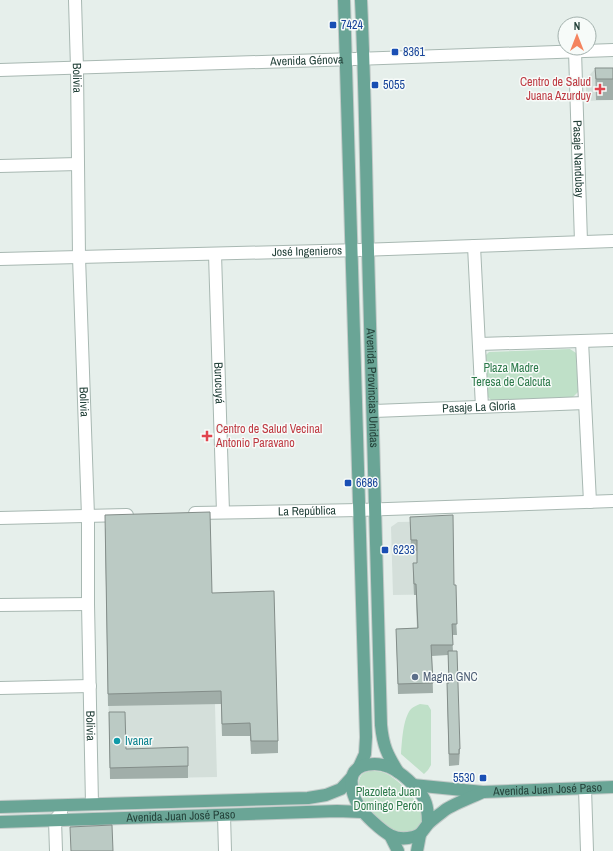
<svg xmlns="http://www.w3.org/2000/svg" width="613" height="851" font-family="'Archivo Narrow',sans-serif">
<rect width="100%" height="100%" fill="#e6efeb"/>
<g fill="#d4dfda">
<path d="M613,69V100L586,101V79L594,70Z"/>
<path d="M452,521L454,594L393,595L391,527L398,522Z"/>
<path d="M210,525L217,777L110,779L105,528Z"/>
</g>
<g fill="#bfe0c8">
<path d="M570,349L576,353L578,392L573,397L491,400L487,396L486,355L489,352Z"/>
<path d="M420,704L428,705L431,710V765L428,770L424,774L401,754C402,741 403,718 411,709C413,707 417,705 420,704Z"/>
<path d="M370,771C375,771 380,771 385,773C397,778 418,800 421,812C422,815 422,818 422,822C420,824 419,827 417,829C411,833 398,833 393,830C388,827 370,811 367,807C363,800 353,779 364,773C365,772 368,772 370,771Z"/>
</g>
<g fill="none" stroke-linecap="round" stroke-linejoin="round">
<defs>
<g id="minor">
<path id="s1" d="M75,0L77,68L79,257L88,516V604L92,804"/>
<path id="s2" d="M575,51L581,242"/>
<path id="s3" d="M0,70L355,59L613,50"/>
<path d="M0,166L78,164"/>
<path d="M474,246L482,407"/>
<path id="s4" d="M215,254L223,512"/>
<path id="s5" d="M0,259L360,250L613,241"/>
<path d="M582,341L590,502"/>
<path d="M479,344L613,340"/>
<path id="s6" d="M374,411L585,403"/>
<path id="s7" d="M195,513L359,510L613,501"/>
<path d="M0,518L127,515"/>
<path d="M0,605L88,604"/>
<path d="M0,688L90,686"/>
<path d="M585,788L587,851"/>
<path d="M224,815L225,851"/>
<path d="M56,851L55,820L61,813V806"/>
</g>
<g id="major">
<path d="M344,0L366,737L365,754L359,767"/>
<path id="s8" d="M361,0C365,84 366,168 368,251C373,409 378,567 381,725C383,746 387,754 398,772"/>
<path id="s9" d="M413,785L483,792L613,787"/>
<path d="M0,807L308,798L326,795L341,789L352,777"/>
<path id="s10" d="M0,822L337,811L362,812"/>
<path d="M428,824C428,815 428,805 423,797C416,786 401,772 389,767C378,762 356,762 352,777C351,780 352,785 352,789C355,803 362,812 373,822C385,833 395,842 413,837C422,835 422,831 428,824C433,819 439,815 445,810C454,804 472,797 483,792"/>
<path d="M391,837L398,851"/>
<path d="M417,851L420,835"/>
</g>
</defs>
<use href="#minor" stroke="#a8b8b2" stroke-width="14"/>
<use href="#major" stroke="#c2cac8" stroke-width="14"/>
<use href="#minor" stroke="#fff" stroke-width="12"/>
<use href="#major" stroke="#6aa596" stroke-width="12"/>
</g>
<g fill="#a1aea9">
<path d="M595,68H613V100H596Z"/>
<path d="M410,517L454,585L457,635H452L453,651L460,749L459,765L449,766L447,694V683H449L448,655L432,656L433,693L398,694L396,629L417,628L416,595H414L413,573L417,563V551H411Z"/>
<path d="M105,528L212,593L278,741V753L251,754L250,736H222L221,704L108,706Z"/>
<path d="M109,712L126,749L188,747V778L110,779Z"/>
</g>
<g fill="#bbcac4" stroke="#838d89">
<path d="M595,68H613V79H596Z"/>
<path d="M210,512L212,593L274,591L278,741H251L250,723L222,724L221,691L108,694L105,515Z"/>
<path d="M453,515L454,585H456L457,624H452L453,645H431L433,683L398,684L396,629L418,628L416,584H414L413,563H417V540H411L410,517Z"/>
<path d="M448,651H457L460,749H459V754H449L447,683H449Z"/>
<path d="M109,712H125L126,749L188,747V766L110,768Z"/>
<path d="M112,825L113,851H71L70,827Z"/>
</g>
<g fill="#1a4fb4" stroke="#f7fbf9" stroke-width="1.5">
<rect x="329" y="21" width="8" height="8" rx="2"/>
<rect x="391" y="48" width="8" height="8" rx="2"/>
<rect x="371" y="81" width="8" height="8" rx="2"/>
<rect x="344" y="479" width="8" height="8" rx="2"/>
<rect x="381" y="546" width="8" height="8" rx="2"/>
<rect x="479" y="774" width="8" height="8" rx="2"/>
</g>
<g fill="#e0444e" stroke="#f7fbf9" stroke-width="1.5">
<path d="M598 83h4v4h4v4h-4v4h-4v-4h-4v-4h4z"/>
<path d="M205 430h4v4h4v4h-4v4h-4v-4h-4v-4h4z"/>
</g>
<circle fill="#5c6f8a" stroke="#f7fbf9" stroke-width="1.5" cx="415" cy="677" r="4"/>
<circle fill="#0f9aa8" stroke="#f7fbf9" stroke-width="1.5" cx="117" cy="741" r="4"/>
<g text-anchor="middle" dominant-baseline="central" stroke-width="3" stroke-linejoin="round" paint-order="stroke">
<g font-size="12" fill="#164399" stroke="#f7fbf9" text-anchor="start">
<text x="341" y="25">7424</text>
<text x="403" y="52">8361</text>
<text x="383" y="85">5055</text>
<text x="356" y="483">6686</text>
<text x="393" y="550">6233</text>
<text x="475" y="778" text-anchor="end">5530</text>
</g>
<g font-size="12" fill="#24423a" stroke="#f7fbf9">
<text stroke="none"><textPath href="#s3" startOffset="307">Avenida Génova</textPath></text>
<text stroke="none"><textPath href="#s1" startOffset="78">Bolivia</textPath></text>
<text stroke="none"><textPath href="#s2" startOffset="108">Pasaje Nandubay</textPath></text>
<text stroke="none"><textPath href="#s5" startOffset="307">José Ingenieros</textPath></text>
<text stroke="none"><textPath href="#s4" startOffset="129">Burucuyá</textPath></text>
<text stroke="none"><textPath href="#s8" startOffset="388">Avenida Provincias Unidas</textPath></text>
<text stroke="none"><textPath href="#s1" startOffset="402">Bolivia</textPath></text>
<text stroke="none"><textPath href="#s6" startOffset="105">Pasaje La Gloria</textPath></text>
<text stroke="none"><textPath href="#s7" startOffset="112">La República</textPath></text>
<text stroke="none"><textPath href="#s1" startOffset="726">Bolivia</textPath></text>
<text stroke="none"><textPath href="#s9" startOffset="135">Avenida Juan José Paso</textPath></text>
<text stroke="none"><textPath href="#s10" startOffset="181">Avenida Juan José Paso</textPath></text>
</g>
<g font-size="12" fill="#be3a42" stroke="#f7fbf9" text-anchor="end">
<text x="591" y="82">Centro de Salud<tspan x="591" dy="14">Juana Azurduy</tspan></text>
<text x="216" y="429" text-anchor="start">Centro de Salud Vecinal<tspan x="216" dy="14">Antonio Paravano</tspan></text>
</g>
<g font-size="12" fill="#2d7a4b" stroke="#f7fbf9">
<text x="511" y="368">Plaza Madre<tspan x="511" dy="14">Teresa de Calcuta</tspan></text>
<text x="388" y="792">Plazoleta Juan<tspan x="388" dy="14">Domingo Perón</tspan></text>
</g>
<g font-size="12" fill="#4e5e75" stroke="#f7fbf9" text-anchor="start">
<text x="423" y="677">Magna GNC</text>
</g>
<g font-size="12" fill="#0d838f" stroke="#f7fbf9" text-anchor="start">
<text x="125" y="741">Ivanar</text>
</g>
</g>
<g transform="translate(577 36)"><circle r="19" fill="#f7fbf9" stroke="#a3b1ad"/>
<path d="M0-3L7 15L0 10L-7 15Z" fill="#f4845f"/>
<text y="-6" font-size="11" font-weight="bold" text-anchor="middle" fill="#24423a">N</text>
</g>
</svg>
